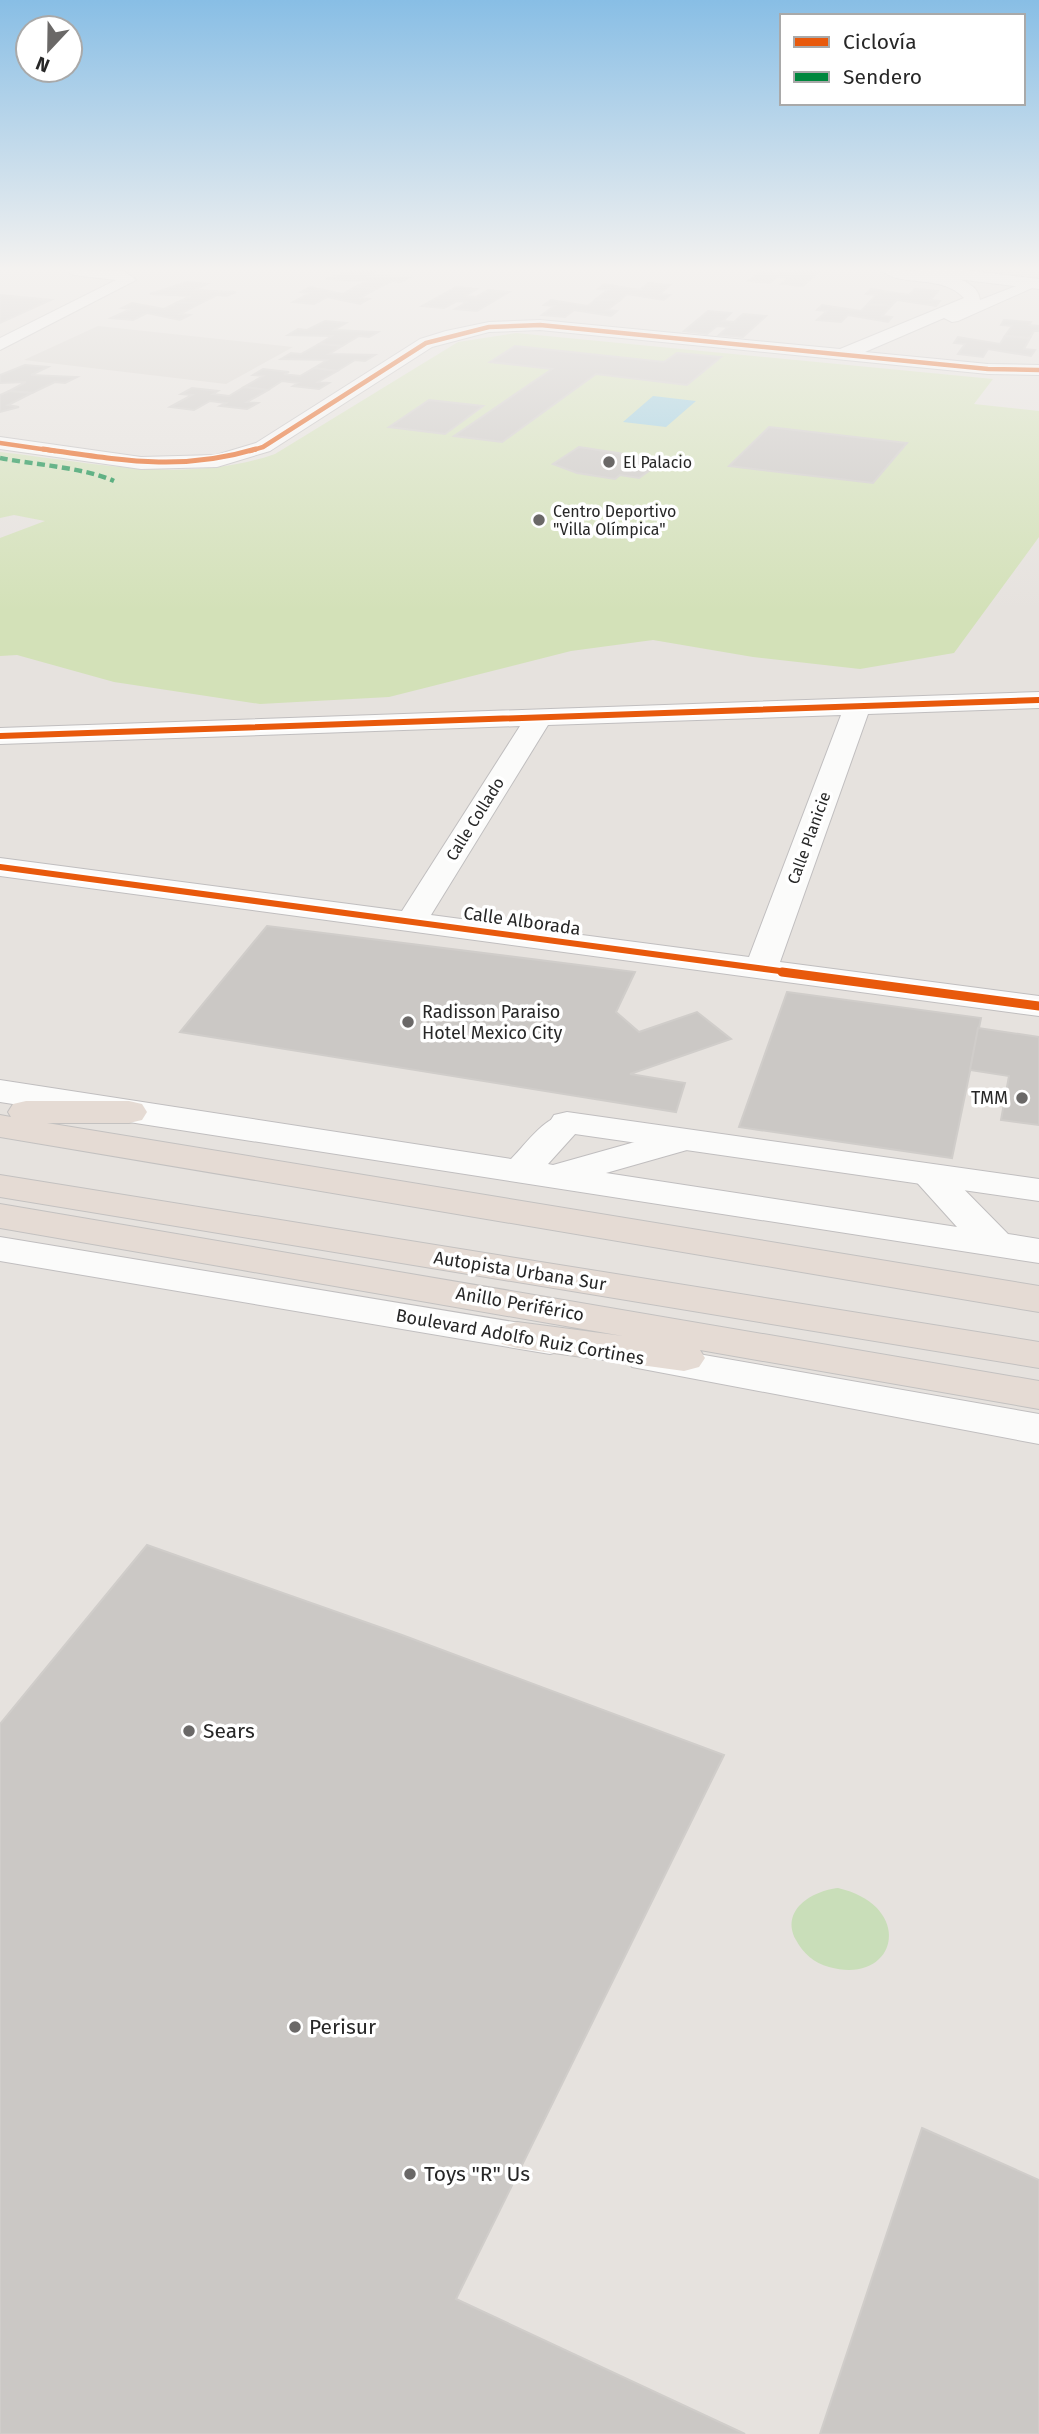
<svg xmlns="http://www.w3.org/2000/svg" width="1039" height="2434" font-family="'Fira Sans',sans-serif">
<rect width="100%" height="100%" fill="#e6e2de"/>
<path fill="#c9deb9" d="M838,1888C916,1906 898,1986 829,1967C814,1963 803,1953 796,1940C780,1910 812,1891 838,1888Z"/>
<path fill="#d3e1b8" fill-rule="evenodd" d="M516,333L993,379L974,404L1039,411V537L954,653L860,669L753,657L653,640L571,651L389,697L260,704L114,682L17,655L0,656V538L45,521L14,515L0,518V452C91,462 186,485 275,454L458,342ZM429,400L482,406L483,407L445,434L390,426Z"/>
<path fill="#d8d4cf" d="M98,326L293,347L226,384L24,360Z"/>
<path fill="#98cee1" d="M653,396L696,401L666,427L623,422Z"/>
<g fill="#cbc8c5" stroke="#d0cdca" stroke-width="2">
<path d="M355,270H379L369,276L410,277L401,282L392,281L376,289L355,287L367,281L326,279Z"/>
<path d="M762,270L794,273L798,270H822L803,286L781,284L789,277H778L770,283L748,281Z"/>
<path d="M187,282L207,284L194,290L236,292L226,296L217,295L199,304L178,302L191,296L150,294Z"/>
<path d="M648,283L670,285L660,294L670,295L664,300L627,294L619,301L596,299L608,290L598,289L604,284L640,290Z"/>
<path d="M310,287L343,294L355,287L376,289L360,298L369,299L360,304L327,297L314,304L293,302L310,293L301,292Z"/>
<path d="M456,287L477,289L465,296L476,297L488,290L509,292L477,311L455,309L467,302L457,301L444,308L422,306Z"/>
<path d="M871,289L909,295L915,289L938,291L930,300L940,301L936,306L897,300L891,306L868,304L876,295L866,294Z"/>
<path d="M0,295L51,300L0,323Z"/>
<path d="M596,299L619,301L607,310L617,311L611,316L574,310L565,317L542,315L554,306L544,305L551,300L588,306Z"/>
<path d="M178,302L199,304L180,314L190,315L180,320L147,313L133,320L111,318L131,309L122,308L132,303L164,309Z"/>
<path d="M868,304L891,306L882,316L892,317L888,322L848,315L841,322L817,320L827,311L817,310L822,305L861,311Z"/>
<path d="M708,311L731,313L723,321L734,322L743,314L766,316L743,337L719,335L728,327L717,326L707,334L684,331Z"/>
<path d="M1004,320L1031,322L1029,325L1039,326V331H1034L1030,338L1005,336L1012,326L1001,325Z"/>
<path d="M325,321L346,323L334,330L378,332L369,337L359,336L342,346L319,344L332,336L288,335L298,329L307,330Z"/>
<path d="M1005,336L1030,338L1024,349L1035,350L1031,356L988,349L983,357L958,354L965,344L954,343L958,337L1000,344Z"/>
<path d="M319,344L342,346L329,354L375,355L365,361L355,360L337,371L314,368L327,360L281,359L291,353L301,354Z"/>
<path d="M515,346L664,362L677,353L721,357L687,385L596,374L502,442L454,436L552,369L490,362Z"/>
<path d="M25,365L48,367L31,375L77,377L65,383L55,382L32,393L9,391L26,382L0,383V375Z"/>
<path d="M314,368L337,371L318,382L329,383L319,389L293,386L298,383L282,381L268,390L244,387L263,376L253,375L263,369L289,372L284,374L300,376Z"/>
<path d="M244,387L268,390L247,402L258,403L247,409L220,406L226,403L210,401L194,410L170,407L192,395L181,394L192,388L218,391L213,394L229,396Z"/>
<path d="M9,391L32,393L8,405L19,407L0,412V395Z"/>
<path d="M429,400L483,406L445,434L389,427Z"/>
<path d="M769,427L907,443L873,483L729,466Z"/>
<path d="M579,447L664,460L639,478L620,475L615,479L577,473L553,464Z"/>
<path d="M267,926L635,972L616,1012L639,1032L697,1012L731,1039L630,1074L685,1083L676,1112L180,1032Z"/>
<path d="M787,992L981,1018L952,1158L739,1127Z"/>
<path d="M978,1028L1039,1037V1125L1001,1120L1009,1076L970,1070Z"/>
<path d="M147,1545L402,1635L724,1755L456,2299L745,2434H0V1724Z"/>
<path d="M922,2128L1039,2180V2434H820Z"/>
</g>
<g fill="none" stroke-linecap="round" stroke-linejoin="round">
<defs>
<g id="street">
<path d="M65,270L124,271L136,280L0,350V338L116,280L73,275Z"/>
<path d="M881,270C905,270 977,269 980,300L1024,283L1032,288L958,321L952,322L944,318L865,352L988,364L1039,365V375L988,374L540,330L489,332L432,347L270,451L217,467L141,469L0,449V437L141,457L216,455L256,443L420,339L446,331L489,322L540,320L840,349L964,298C941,273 900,288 881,270Z"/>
<path d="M1039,692V708L868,714L780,962L1039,996V1016L0,876V858L402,911L520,726L0,744V728ZM841,715L749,957L431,915L548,725Z"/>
<path d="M567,1112L1039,1179V1201L554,1131L549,1123L554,1115Z"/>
</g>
<g id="secondary">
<path d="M917,270H965L1039,279V289L925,275Z"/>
<path d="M0,1080L511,1159C531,1139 549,1108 580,1115L585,1123L548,1164L553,1165L681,1129L694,1132L699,1140L694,1148L606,1173L957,1227L911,1176L917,1168L930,1165L943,1168L1008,1234L1039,1239V1263L0,1102Z"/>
<path d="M0,1237L550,1328L565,1332L571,1341L565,1350L550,1354L0,1261Z"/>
<path d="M647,1345L1039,1414V1444L632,1367L626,1358L632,1349Z"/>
</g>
<g id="highway">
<path d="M26,1101H129L142,1104L147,1112L142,1120L129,1123H47L1039,1286V1312L0,1137V1115L11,1117L8,1112L13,1104Z"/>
<path d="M0,1175L1039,1342V1368L0,1197Z"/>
<path d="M0,1204L1039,1381V1409L700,1350L705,1358L699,1367L684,1371L517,1348L502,1344L496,1335L502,1326L517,1322L623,1336L0,1228Z"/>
</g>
</defs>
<use href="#street" stroke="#c0bebf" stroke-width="2"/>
<use href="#secondary" stroke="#c0bebf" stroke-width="2"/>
<use href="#highway" stroke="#c3c1c0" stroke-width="2"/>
<use href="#street" fill="#fbfbfa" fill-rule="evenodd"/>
<use href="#secondary" fill="#fbfbfa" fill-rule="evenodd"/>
<use href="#highway" fill="#e5dbd4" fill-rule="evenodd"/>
<path stroke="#00873e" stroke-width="4.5" stroke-dasharray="8 4.5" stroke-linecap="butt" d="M0,458C36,465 82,467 114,481"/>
<defs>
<g id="cycleway-far3">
<path d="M0,443L55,451"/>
<path d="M250,451L263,447L426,343L489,327L540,325L988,369L1039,370"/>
</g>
<path id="cycleway-far2" d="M43,449C120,460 180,472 256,449"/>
<g id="cycleway-far1">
<path d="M0,736L1039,700"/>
<path d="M0,867L795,973"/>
</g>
<path id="cycleway" d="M782,972L1039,1006"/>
</defs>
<use href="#cycleway-far3" stroke="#fff" stroke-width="6"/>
<use href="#cycleway-far2" stroke="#fff" stroke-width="8"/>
<use href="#cycleway-far1" stroke="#fff" stroke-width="10"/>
<use href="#cycleway" stroke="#fff" stroke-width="13"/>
<use href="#cycleway-far3" stroke="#e8590c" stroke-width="4.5"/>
<use href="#cycleway-far2" stroke="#e8590c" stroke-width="5"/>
<use href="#cycleway-far1" stroke="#e8590c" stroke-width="6"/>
<use href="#cycleway" stroke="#e8590c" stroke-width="9"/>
</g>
<linearGradient id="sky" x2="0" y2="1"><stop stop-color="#88bee5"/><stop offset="0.44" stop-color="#f4f2f0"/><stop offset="1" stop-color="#f4f2f0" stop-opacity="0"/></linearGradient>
<rect width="1039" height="611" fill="url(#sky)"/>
<g fill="#6a6867" stroke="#fff" stroke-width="2.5">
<circle cx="609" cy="462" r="7"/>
<circle cx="539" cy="520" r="7"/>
<circle cx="408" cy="1022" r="7"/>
<circle cx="1022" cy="1098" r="7"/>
<circle cx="189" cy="1731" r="7"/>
<circle cx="295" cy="2027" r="7"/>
<circle cx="410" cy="2174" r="7"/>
</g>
<g text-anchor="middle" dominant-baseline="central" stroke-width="7" stroke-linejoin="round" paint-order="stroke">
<g font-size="16" fill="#272727" stroke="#fff" text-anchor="start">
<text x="623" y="462">El Palacio</text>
<text x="553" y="511">Centro Deportivo<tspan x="553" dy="18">"Villa Olímpica"</tspan></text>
</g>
<g font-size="16" fill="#272727" stroke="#fff">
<text transform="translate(475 819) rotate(-58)">Calle Collado</text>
<text transform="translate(809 838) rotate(-70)">Calle Planicie</text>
</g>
<g font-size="18" fill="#272727" stroke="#fff">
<text transform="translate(522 921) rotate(8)">Calle Alborada</text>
<text transform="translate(520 1271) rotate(9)">Autopista Urbana Sur</text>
<text transform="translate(520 1304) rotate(10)">Anillo Periférico</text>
<text transform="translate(520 1337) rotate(10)">Boulevard Adolfo Ruiz Cortines</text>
</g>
<g font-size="18" fill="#272727" stroke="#fff" text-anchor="start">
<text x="422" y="1012">Radisson Paraiso<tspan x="422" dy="21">Hotel Mexico City</tspan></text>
<text x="1008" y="1098" text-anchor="end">TMM</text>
</g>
<g font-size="21" fill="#272727" stroke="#fff" text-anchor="start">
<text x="203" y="1731">Sears</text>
<text x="309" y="2027">Perisur</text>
<text x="424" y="2174">Toys "R" Us</text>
</g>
</g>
<rect x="780" y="14" width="245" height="91" fill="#ffffff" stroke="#a9a9a9" stroke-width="2"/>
<rect x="794" y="37" width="35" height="10" fill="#e8590c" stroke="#a9a9a9" stroke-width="2"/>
<text x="843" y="49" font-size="21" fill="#272727">Ciclovía</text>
<rect x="794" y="72" width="35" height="10" fill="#00873e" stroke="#a9a9a9" stroke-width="2"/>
<text x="843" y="84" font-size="21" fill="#272727">Sendero</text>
<g transform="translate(49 49) rotate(202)"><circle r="33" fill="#ffffff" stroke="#a9a9a9" stroke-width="2"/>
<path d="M0-5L12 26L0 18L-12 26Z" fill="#6a6867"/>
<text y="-10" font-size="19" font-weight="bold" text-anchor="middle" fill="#272727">N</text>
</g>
</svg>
